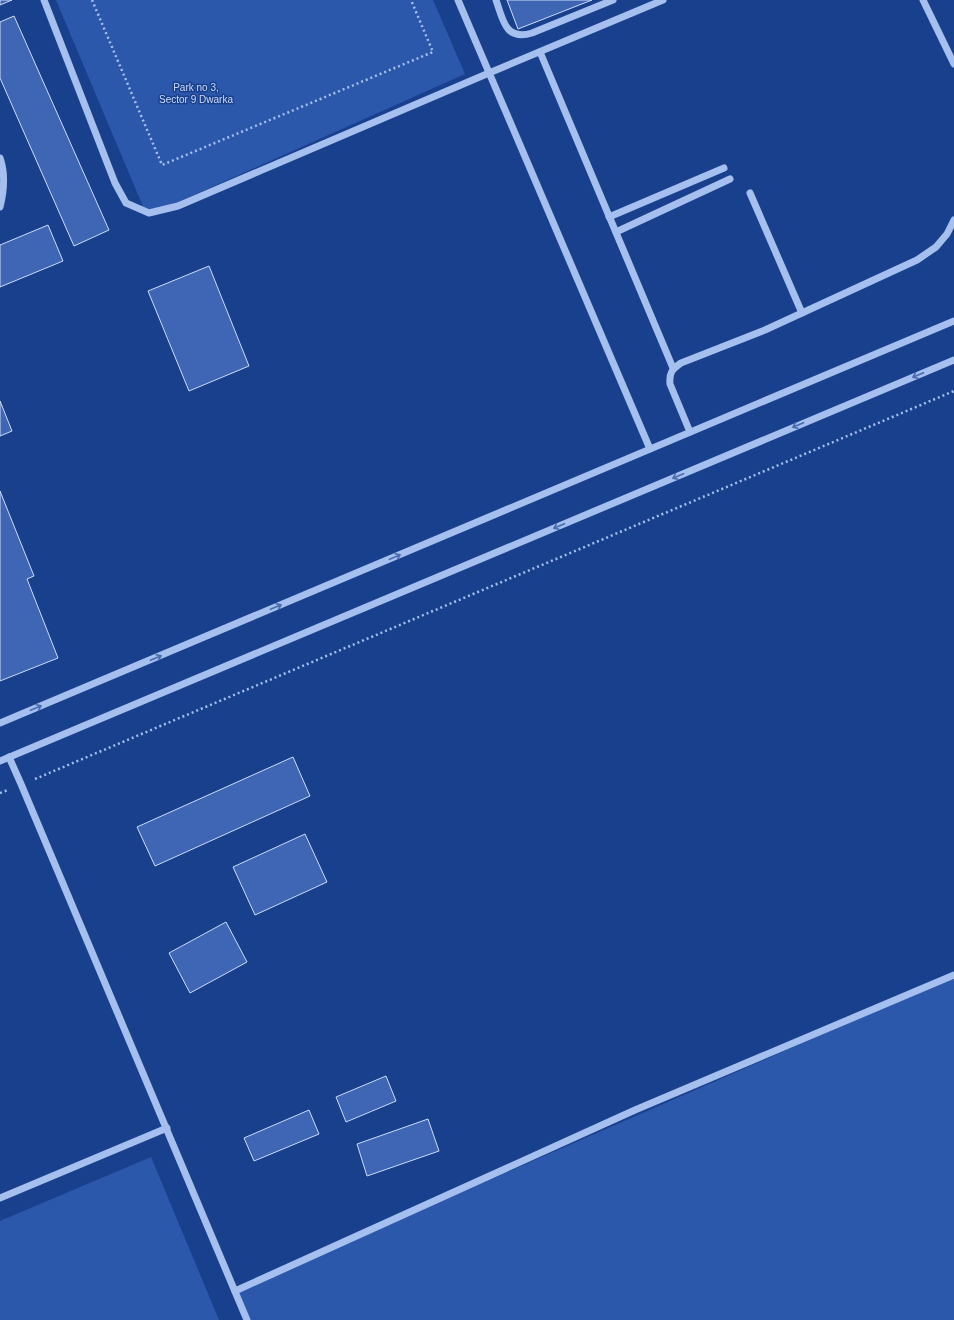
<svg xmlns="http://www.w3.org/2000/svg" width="954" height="1320" font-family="Helvetica,sans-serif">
<rect width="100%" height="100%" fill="#19408d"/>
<g fill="#2c58ac">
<path d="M56,0H433L465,74L147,216Z"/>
<path d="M954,977V1320H245L235,1291Z"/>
<path d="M151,1157L219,1320H0V1221Z"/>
</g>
<g fill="#3e66b4" stroke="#ccdcfa">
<path d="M0,0H12L0,5Z"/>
<path d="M507,0H592L518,29Z"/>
<path d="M14,16L109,230L74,246L0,78V22Z"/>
<path d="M48,225L63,261L0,287V245Z"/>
<path d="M209,266L249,366L189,391L148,291Z"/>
<path d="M0,401L12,431L0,436Z"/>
<path d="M0,491L34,576L27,579L58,658L0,681Z"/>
<path d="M293,757L310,796L155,866L137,827Z"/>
<path d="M305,834L327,882L255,915L233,867Z"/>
<path d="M226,922L247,962L190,993L169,953Z"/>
<path d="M386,1076L396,1101L346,1122L336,1097Z"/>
<path d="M309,1110L319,1134L254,1161L244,1138Z"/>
<path d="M428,1119L439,1151L367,1176L357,1144Z"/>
</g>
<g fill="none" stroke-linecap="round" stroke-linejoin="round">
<g stroke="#a5bfee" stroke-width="2.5" stroke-dasharray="2 3" stroke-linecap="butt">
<path d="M92,0L162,165L433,52L411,0"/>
<path d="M35,779L954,391"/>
<path d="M0,793L8,790"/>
</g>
<g stroke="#a5bfee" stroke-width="7">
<path d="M44,0L115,183L126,203L149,213L178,206L489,73L663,0"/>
<path d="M458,0L650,449"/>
<path d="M496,0C503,20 505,41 532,33L613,0"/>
<path d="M923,0L954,64"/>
<path d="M540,52L673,368"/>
<path d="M0,158C6,175 4,191 0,207"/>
<path d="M750,193L802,313"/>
<path d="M609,217L724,168"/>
<path d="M616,232L730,179"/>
<path d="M690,432L670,384C669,373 672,369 681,363L765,330L917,260L936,247L947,234L954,220"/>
<path d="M0,723L954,321"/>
<path d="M9,757L21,784L247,1320"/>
<path d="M0,761L954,360"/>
<path d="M0,1198L167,1128"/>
<path d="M235,1291L635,1110L954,975"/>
</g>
</g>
<defs><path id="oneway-shaft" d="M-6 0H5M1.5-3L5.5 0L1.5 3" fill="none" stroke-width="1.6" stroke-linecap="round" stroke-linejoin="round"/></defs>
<g stroke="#4a6caf">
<use href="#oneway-shaft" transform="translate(918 375) rotate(157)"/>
<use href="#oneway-shaft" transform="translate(798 425) rotate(157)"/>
<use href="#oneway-shaft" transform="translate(678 476) rotate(157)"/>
<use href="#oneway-shaft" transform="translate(559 526) rotate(157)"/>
<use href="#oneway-shaft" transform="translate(395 557) rotate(-23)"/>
<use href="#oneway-shaft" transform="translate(276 607) rotate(-23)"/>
<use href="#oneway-shaft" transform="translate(156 658) rotate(-23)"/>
<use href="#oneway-shaft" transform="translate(36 708) rotate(-23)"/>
</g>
<g text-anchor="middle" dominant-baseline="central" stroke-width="3" stroke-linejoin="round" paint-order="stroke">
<g font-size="10" fill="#ccdcfa" stroke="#19408d">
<text x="196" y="87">Park no 3,<tspan x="196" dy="12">Sector 9 Dwarka</tspan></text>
</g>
</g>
</svg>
